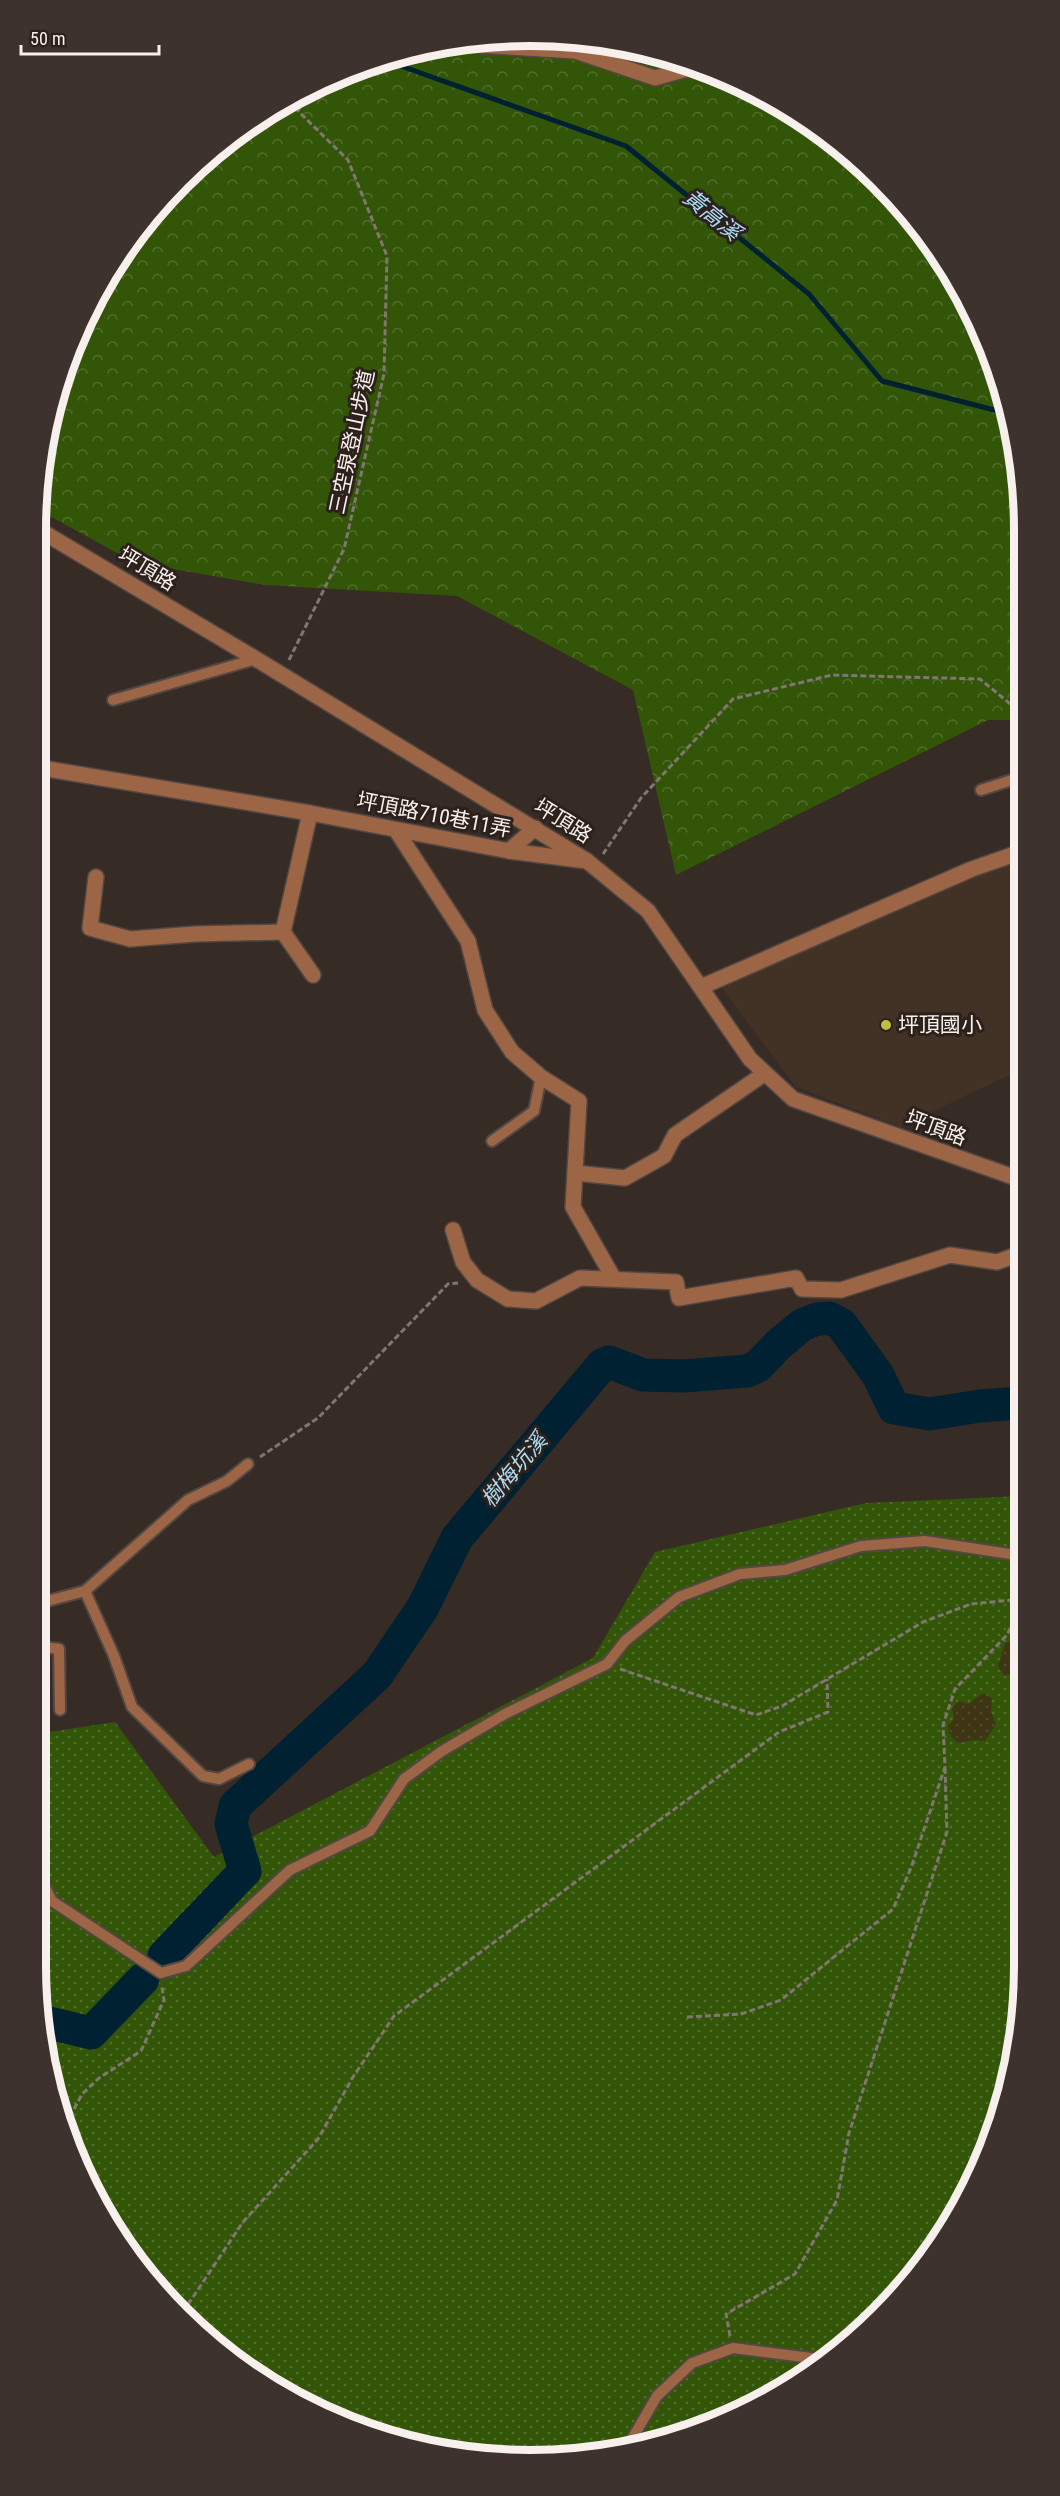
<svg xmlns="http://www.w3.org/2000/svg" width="1060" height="2496" font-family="'Roboto Condensed','Noto Sans TC',sans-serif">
<defs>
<pattern id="grass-dots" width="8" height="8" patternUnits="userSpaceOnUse" patternTransform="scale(1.5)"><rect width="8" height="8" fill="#335508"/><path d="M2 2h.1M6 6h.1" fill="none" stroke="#516e2c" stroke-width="1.8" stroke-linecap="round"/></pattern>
<pattern id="forest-crowns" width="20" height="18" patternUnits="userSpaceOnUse" patternTransform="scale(1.5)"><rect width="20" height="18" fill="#335508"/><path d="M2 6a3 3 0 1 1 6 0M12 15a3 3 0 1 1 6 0" fill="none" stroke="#516e2c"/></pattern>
<pattern id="sand-dots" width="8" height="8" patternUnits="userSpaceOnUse" patternTransform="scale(1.5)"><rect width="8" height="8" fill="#3e3515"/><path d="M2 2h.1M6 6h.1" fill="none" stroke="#51492c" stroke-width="1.8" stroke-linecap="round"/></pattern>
</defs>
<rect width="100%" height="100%" fill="#372b26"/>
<path fill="#423226" d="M1021,857V1069L901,1127L796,1087L717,981Z"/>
<path fill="url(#grass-dots)" d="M1023,1496L1024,1966L998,2125L958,2213L902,2291L777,2394L626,2451L530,2460L434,2451L283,2394L158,2291L102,2213L62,2125L36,1966V1734L115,1722L214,1857L593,1658L655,1552L866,1503Z"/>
<path fill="url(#forest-crowns)" d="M498,37L595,40L689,62L830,138L922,229L986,341L1020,465V720H988L676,875L633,690L457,596L265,585L133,562L39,510L62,371L102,283L159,204L230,138L312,87L402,53Z"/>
<g fill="url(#sand-dots)">
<path d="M1023,1638V1681L1016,1673L1004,1676L998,1666L1005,1643L1014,1640L1019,1645H1022Z"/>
<path d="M982,1694H986L992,1699L991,1712L996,1724L985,1741C982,1741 978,1740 975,1740C962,1740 958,1750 949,1732L948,1726L954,1719L952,1708L959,1701L968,1704Z"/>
</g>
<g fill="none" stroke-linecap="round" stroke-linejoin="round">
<path stroke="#002132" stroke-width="5" d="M384,60L626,146L809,294L882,381L1006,413"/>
<g stroke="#002132" stroke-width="33">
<path d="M164,1956L245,1871L231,1824L235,1806L377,1675L423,1607L457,1538L602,1365L609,1362L643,1375L684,1376L747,1371L758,1366L778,1345L802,1325L817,1319L829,1318L841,1324L878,1375L894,1408L930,1414L980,1406L1022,1403"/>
<path d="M45,2022L91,2033L143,1979"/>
</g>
<defs>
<g id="service">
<path d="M113,700L256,659"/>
<path d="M981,790L1021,777"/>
<path d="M492,1141L534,1111L541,1077"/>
<path d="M85,1591L114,1656L132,1707L203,1776L219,1779L249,1764"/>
<path d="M36,1604L85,1591L188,1500L227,1481L248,1464"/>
<path d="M36,1646L59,1649L60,1710"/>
<path d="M36,1869L52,1901L161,1973L186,1966L290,1870L370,1831L404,1779L442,1751L505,1714L607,1664L625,1641L679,1597L740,1574L785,1570L861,1546L925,1541L1023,1556"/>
<path d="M625,2451L657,2396L692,2363L733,2348L819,2359"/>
</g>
<g id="minor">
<path d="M458,44L575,51L655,78L697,66"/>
<path d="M36,767L310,813L509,851L587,861"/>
<path d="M396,830L468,941L485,1010L512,1052L541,1077L579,1101L573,1207L614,1279"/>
<path d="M509,851L535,828"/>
<path d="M96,877L90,928L130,939L195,934L283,932L310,813"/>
<path d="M283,932L313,975"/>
<path d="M701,987L972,869L1021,852"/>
<path d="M575,1173L625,1178L664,1156L675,1135L764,1074"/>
<path d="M453,1230L463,1262L477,1280L508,1299L536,1301L580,1278L676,1282L679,1298L796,1278L802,1289L841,1290L950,1255L997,1262L1022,1253"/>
</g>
<path id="tertiary" d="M36,528L256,659L587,861L648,911L750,1059L793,1099L1022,1180"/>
</defs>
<use href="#service" stroke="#524742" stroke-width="14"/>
<use href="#minor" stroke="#524742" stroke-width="18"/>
<use href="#tertiary" stroke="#524742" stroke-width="18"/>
<g stroke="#817672" stroke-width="3" stroke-dasharray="6 3" stroke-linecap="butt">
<path d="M289,660L344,549L384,374L387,256L348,160L298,111L311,87"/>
<path d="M603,854L641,798L733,699L832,675L980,679L1020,712"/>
<path d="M260,1457L318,1418L448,1284L458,1283"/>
<path d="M620,1669L756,1715L782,1706L923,1622L971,1604L1023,1599"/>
<path d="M36,1929L45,1913"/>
<path d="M687,2017L741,2014L781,2000L893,1909L911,1868L945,1767L943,1725L955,1689L1007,1635L1023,1602"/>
<path d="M67,2135L72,2113L82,2094L99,2078L141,2051L164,2000L162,1987"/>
<path d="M183,2312L243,2222L318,2139L353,2077L394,2016L779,1732L828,1712L827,1679"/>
<path d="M730,2336L726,2314L795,2274L837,2200L849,2133L947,1832L945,1767"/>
</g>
<use href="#service" stroke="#9c6546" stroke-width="10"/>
<use href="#minor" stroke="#9c6546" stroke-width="15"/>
<use href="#tertiary" stroke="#9c6546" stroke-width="15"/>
</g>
<circle fill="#c0be41" stroke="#2d211c" stroke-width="2" cx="886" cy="1025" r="6"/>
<g text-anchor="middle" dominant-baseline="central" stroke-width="6" stroke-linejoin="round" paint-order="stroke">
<g font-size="21" fill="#f8f0ec" stroke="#2d211c">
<text transform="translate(352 442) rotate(-78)">三空泉登山步道</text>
<text transform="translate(147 569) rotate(31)">坪頂路</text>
<text transform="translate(434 815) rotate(11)">坪頂路710巷11弄</text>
<text transform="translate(563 821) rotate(32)">坪頂路</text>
<text transform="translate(936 1128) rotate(20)">坪頂路</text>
</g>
<g font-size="21" fill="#f8f0ec" stroke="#2d211c" text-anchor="start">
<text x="898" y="1025">坪頂國小</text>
</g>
<g font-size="22" font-style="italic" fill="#addef9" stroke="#2d211c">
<text transform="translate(712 215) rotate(39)">黃高溪</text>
<text transform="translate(514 1470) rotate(-50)">樹梅坑溪</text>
</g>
</g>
<path d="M0 0H1060V2496H0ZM530 46H530A484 484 0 0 1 1014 530V1966A484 484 0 0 1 530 2450H530A484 484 0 0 1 46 1966V530A484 484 0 0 1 530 46Z" fill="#3d322d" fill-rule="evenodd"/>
<path fill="none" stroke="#f8f0ec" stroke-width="8" d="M530 46H530A484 484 0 0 1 1014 530V1966A484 484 0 0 1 530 2450H530A484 484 0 0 1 46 1966V530A484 484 0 0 1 530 46Z"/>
<path d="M21 45v9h138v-9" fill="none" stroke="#f8f0ec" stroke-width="3"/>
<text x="30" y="45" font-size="18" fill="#f8f0ec" stroke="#2d211c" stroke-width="4.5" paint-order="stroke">50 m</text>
</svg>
